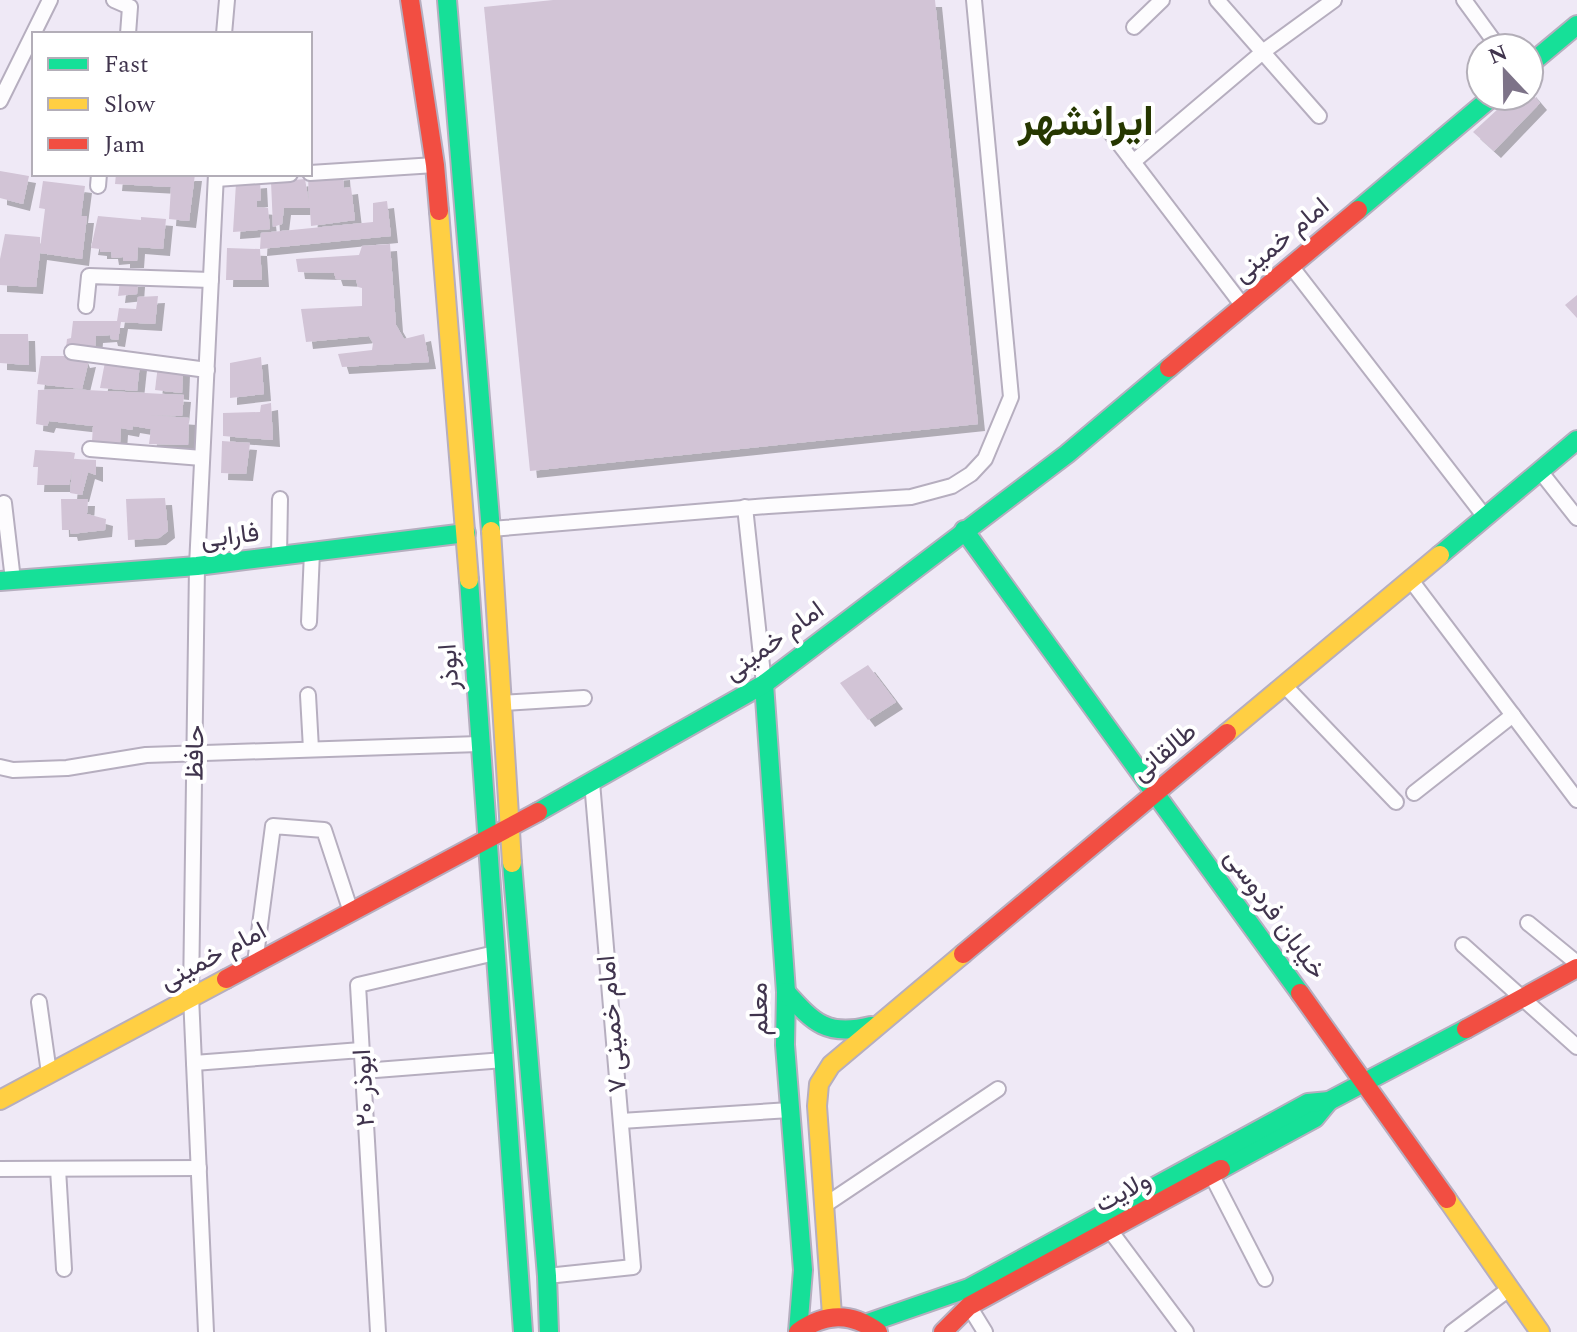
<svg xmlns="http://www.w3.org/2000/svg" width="1577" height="1332" font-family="Spectral,Vazirmatn,serif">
<defs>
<filter id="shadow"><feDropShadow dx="7" dy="7" stdDeviation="0" flood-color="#0004"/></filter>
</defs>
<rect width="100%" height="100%" fill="#efe9f6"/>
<g fill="#d2c4d6" filter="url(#shadow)">
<path d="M553,0H935L978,424L530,471L484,7Z"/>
<path d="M1529,90L1540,103L1494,151L1473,132L1512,96H1529Z"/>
<path d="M0,171L29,176L23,204L0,198Z"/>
<path d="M343,173L344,188L351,187L355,220L311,226L310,208H284L282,224L273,227L271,182L305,179L309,203L308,176Z"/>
<path d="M116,174H195L189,221L169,219L171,187L115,184Z"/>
<path d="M43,181L85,186L81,216H87L82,259L40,253L36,287L0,285V259L5,234L40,237V249L45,209L39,208Z"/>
<path d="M260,181L261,200L257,201V207L268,208L270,229L233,232L236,183Z"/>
<path d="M387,201L391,236L260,249L262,280H226L227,248L260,249L261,233L373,222V203Z"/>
<path d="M98,216L141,220V217L166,219L163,249L138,247L137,261H123V257L112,258L111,252H100V249L91,248Z"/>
<path d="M390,244L396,325L404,339L424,334L429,362L342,367L338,354L372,350L373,343L369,336L306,342L301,309L362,306V288L358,287L356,280L336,279L334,273L298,272L296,259L359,255L362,246Z"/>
<path d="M120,280H138L137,294L118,296Z"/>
<path d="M1577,295V318L1565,305Z"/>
<path d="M158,296L155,324L121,322L118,340L111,339L110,335L96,336L95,348H66L67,339L71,338L73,321H117L119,308L136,309L138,297Z"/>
<path d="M0,334H28L29,365L0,363Z"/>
<path d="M41,356H81L83,361L89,360L82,389L37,384Z"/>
<path d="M261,357L264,394L230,398V363Z"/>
<path d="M105,362L140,363L137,391L100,388Z"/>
<path d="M158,365L183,368L182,393L155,390Z"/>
<path d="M67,389L184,395L182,416L150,415L189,418L188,445L149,444L151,429L133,426L132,430L121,428L120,443L92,441L93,426L49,421L47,426L36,424L38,390Z"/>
<path d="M271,403L273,440L223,436V413L260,412L261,405Z"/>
<path d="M222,441L250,443L246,474L221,473Z"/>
<path d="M35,450L70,452L75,453L74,459L96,460V475L88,472L82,495L70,493L72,470L69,485H37L38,467H33Z"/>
<path d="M165,498L168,531L159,538L128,540L126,499Z"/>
<path d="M61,499H88L87,514L106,519L105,530L71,534L70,530H62Z"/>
<path d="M868,665L896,702L868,720L840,683Z"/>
</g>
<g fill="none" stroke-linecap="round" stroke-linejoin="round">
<defs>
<g id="street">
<path d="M114,0L130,7L128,34"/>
<path d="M1217,0L1319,116"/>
<path d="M1464,0L1499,48"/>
<path d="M1134,27L1162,0"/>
<path d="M224,34L227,0"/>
<path d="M0,101L50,0"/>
<path d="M1108,129L1243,306"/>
<path d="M1133,162L1264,51L1334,0"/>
<path d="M310,173L435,165"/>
<path d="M216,179L290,174"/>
<path d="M98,186L99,174"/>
<path d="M1291,266L1485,517"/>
<path d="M86,306L89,276L211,280"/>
<path d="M72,352L207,370"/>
<path d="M90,449L202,458"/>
<path d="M1540,471L1577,518"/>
<path d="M4,503L13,580"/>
<path d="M745,507L764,684"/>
<path d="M491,529L768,506L911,497L952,486L971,474L985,459L1011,397L974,0"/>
<path d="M279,556L280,499"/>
<path d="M1410,579L1577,800"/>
<path d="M309,622L312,552"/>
<path d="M1284,685L1396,802"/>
<path d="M308,695L311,749"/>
<path d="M502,703L584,698"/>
<path d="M0,767L13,770L67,768L146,755L479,744"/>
<path d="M1414,793L1513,715"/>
<path d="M1528,923L1577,963"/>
<path d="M1463,945L1577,1047"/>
<path d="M255,963L273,826L324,830L351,912"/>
<path d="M39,1002L49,1073"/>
<path d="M194,1063L361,1050"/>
<path d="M363,1071L504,1060"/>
<path d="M621,1121L790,1110"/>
<path d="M0,1169L199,1168"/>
<path d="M58,1169L64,1269"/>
<path d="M1211,1174L1265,1279"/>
<path d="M825,1205L998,1089"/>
<path d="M1109,1229L1186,1332"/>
<path d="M547,1276L633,1267L592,782"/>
<path d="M969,1306L985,1332"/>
<path d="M206,1332L191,996L197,566L216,174"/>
<path d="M378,1332L358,985L495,953"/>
<path d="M1452,1332L1509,1289"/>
</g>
<g id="fast">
<path d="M447,0L491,531"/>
<path d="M1529,65L1577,25"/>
<path d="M1358,210L1493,96"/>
<path d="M964,530L1300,993"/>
<path d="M1440,555L1577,440"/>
<path d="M469,580L523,1332"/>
<path d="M0,581L197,566L466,533"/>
<path d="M764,684L786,992L785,1045L803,1270L798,1332"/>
<path d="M538,812L764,684L1067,454L1169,368"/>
<path d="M512,863L547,1276L549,1332"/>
<path d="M786,992C814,1023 827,1037 871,1026"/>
<path d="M1221,1169L1315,1118L1329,1101"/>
<path d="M868,1323L969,1288L1308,1103L1329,1101L1466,1029"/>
</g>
<g id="slow">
<path d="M439,211L469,580"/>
<path d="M491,531L512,863"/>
<path d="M1227,733L1440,555"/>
<path d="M0,1100L226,979"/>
<path d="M1447,1199L1540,1332"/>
<path d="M832,1315L817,1106L819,1084L831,1065L963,954"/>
</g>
<g id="jam">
<path d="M410,0L435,165L439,211"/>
<path d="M1169,368L1358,210"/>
<path d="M963,954L1227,733"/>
<path d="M226,979L538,812"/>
<path d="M1300,993L1447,1199"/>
<path d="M1466,1029L1577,968"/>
<path d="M798,1332C825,1313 851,1312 878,1332"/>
<path d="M943,1332L969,1306L1221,1169"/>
</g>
</defs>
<use href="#street" stroke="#b6aebf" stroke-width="18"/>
<use href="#fast" stroke="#b6aebf" stroke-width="22"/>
<use href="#slow" stroke="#b6aebf" stroke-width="22"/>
<use href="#jam" stroke="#b6aebf" stroke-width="22"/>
<use href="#street" stroke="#fdfcfe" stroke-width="14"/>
<use href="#fast" stroke="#16e098" stroke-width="18"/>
<use href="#slow" stroke="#ffcf43" stroke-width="18"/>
<use href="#jam" stroke="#f24e42" stroke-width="18"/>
</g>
<g text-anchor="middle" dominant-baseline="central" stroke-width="8" stroke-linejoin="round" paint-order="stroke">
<g font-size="26" fill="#40344d" stroke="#fff">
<text transform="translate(1281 240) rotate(-40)">امام خمینی</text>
<text transform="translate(230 536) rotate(-7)">فارابی</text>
<text transform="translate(774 641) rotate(-36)">امام خمینی</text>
<text transform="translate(449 667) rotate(-94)">ابوذر</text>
<text transform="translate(1164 752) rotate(-40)">طالقانی</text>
<text transform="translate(195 753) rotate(-89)">حافظ</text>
<text transform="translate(1275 914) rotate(54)">خیابان فردوسی</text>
<text transform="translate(213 956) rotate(-28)">امام خمینی</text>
<text transform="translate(759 1009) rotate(-91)">معلم</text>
<text transform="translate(612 1024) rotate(-95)">امام خمینی ۷</text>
<text transform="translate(364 1088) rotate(-93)">ابوذر ۲۰</text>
<text transform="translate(1123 1192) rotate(-28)">ولایت</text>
</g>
<g font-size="42" font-weight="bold" fill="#263700" stroke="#fff">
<text x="1086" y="122">ایرانشهر</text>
</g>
</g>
<rect x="32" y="32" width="280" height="144" fill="#ffffff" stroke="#b3aeb8" stroke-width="2"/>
<rect x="48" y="58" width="40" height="12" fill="#16e098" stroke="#b3aeb8" stroke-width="2"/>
<text x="104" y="72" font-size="24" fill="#40344d">Fast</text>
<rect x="48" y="98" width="40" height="12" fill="#ffcf43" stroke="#b3aeb8" stroke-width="2"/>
<text x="104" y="112" font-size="24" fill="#40344d">Slow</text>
<rect x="48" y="138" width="40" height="12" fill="#f24e42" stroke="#b3aeb8" stroke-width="2"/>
<text x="104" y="152" font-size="24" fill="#40344d">Jam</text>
<g transform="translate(1505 72) rotate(338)"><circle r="38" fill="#ffffff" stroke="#b3aeb8" stroke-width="2"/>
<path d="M0-6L14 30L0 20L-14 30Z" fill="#7d7388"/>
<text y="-12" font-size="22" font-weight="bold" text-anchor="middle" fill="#40344d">N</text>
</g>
</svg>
